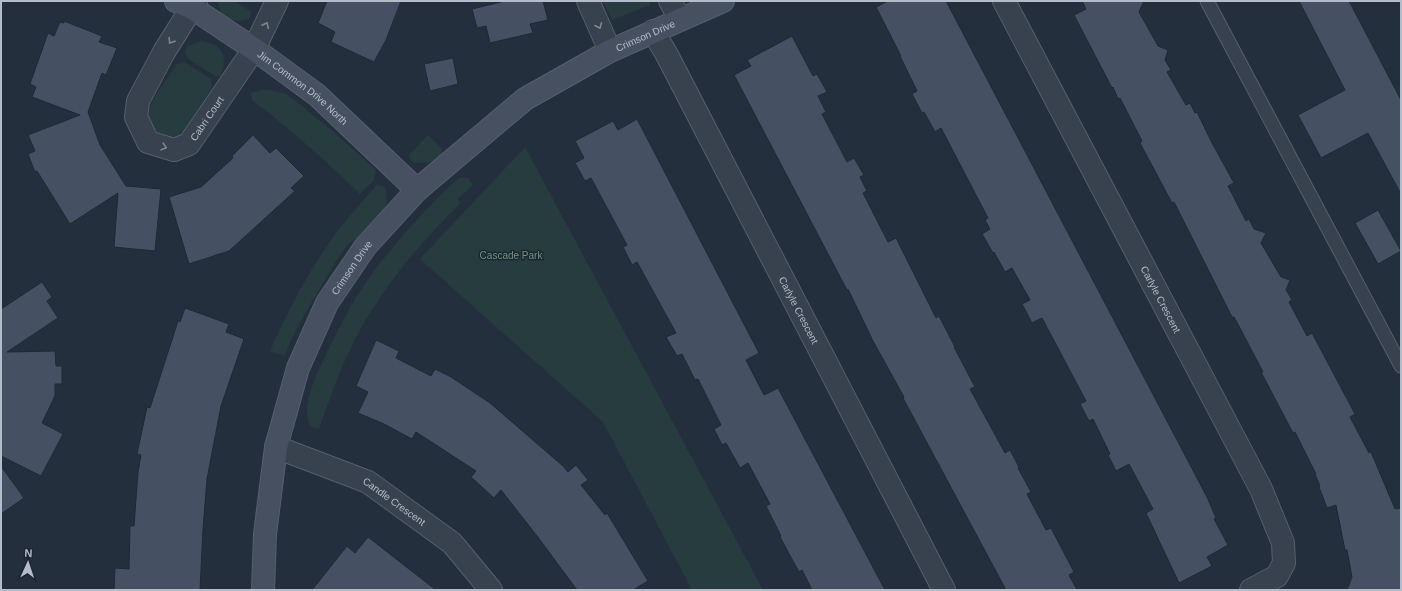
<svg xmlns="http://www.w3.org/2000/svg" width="1402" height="591" font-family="Helvetica,sans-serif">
<rect width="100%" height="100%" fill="#242f3e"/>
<g fill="#263c3f">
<path d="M218,1H234L251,11L250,18C237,25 218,18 218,1Z"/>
<path d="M603,1H650V5L612,20Z"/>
<path d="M201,41C212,42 224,49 224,60C224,66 222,71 220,76H215L187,58L185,51L188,46Z"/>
<path d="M184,62L211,79L212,88L184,131C177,137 169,139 161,135C152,131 146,119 149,109C153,97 169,76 177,64Z"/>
<path d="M262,90H270L287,94L329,128L376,170L374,180L360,194C325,160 291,130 252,100L251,93Z"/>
<path d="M428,135L442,149L441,157C432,162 421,165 411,161L409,155Z"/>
<path d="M525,147L763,590H692L603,422L420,259Z"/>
<path d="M459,178H468L473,185L457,199L461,203C415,247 372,300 346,358C336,381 327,405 319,429L311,427C307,421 306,409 308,401C311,385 319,369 326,355C341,323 358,291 380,263C404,233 430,204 459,178Z"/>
<path d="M377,185L385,187L387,197L385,212L366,233L349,243L336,261L306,312L291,340L285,356L270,351C289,308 311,267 339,229C351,214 364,199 377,185Z"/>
</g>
<g fill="#455162" stroke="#1f2835">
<path d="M327,1H401L386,40L374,62L331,42L335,32L318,23Z"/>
<path d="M505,1H543L548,20L530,24L533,33L490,43L486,26L477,28L472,9Z"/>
<path d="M888,1H946L1207,497L1216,518L1214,519L1228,545L1207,557L1212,566L1179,583L1146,513L1153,509L1129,464L1116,471L1108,455L1110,454L1093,419L1089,421L1080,404L1086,401L1042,318L1032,323L1022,304L1030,300L1012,268L1005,272L994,252L993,253L982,234L990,229L985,220L988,218L941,128L935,132L924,112L922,113L912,94L917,91L900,56H901L876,7Z"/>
<path d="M1082,1H1144L1139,12L1158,46L1168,50L1165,60L1171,70L1167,72L1186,105L1190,103L1195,113L1197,112L1211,141L1234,183L1228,186L1246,221L1249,219L1254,229L1266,233L1261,243L1281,277L1290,280L1286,290L1292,300L1289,302L1307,336L1312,333L1355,414L1350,417L1369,453L1371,452L1395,509L1401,508V590H1347L1352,577L1347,550H1345L1336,505L1327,508L1319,487L1320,486L1315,474H1316L1295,432L1293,433L1261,372H1263L1240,328L1234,317H1232L1174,202L1172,203L1140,143L1142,141L1120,98L1118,99L1113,87L1112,88L1074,15L1086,9Z"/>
<path d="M1299,1H1349L1391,81L1401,100V194L1368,133L1321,158L1298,115L1345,90Z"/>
<path d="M64,21L102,36L99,42L117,48L106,75L102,73L88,112L100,145L126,186L161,189L155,251L114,247L118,193L70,224L37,171L35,172L28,154L35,151L28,135L80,115L32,97L36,87L30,84L48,33L54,36L60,22L64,23Z"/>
<path d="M792,36L813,76L817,74L827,92L818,96L826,112L822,114L847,162L854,158L864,175L860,177L867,191L863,193L888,242L896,238L936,318L939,316L955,347H954L975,387L970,389L1005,453L1010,450L1019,467L1018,468L1031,492L1027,494L1046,530L1051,528L1074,572L1069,575L1077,590H1006L903,398L904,397L873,341L848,289L847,290L734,75L751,66L747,60Z"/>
<path d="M453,58L458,84L430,91L424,64Z"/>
<path d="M637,119L759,353L746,360L764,395L778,388L885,590H812L802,570L799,572L780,537L781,536L766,506L770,504L748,463L740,468L726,443L722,445L714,429L721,425L698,379L695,380L682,354L677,356L666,337L676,333L637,262L632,265L623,247L627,245L591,178L585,181L575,163L584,158L575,141L613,121L618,130Z"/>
<path d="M253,135L270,153L276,148L304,176L291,188L295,191L229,251L189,264L169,197L201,187L233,158L232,156Z"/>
<path d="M1378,210L1401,251L1378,264L1355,223Z"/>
<path d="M42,282L52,297L47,301L58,318L7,352L55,351L56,366H62V384H55V396L42,423L63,434L41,476L1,456V309Z"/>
<path d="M185,308L229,324L226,332L244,339L221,406L207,479L203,529L200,590H114L115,568L129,569L130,526H134L138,472L141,455L137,454L147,407L150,408L178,321L180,322Z"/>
<path d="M376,340L399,351L396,358L431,376L435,369L451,377L490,403L563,466L568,472L576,465L588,480L581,485L605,515L607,513L648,581L633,590H577L537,536L501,490L494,498L471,477L476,471L416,432L412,439L384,424L358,413L368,392L356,386Z"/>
<path d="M1,466L24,498L1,514Z"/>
<path d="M368,537L436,590H312L347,546L355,553Z"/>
</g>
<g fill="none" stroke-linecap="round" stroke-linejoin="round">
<defs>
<path id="lane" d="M1207,1L1401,366"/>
<g id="street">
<path id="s1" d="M196,1L164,52L138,101L136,117L148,142L174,150L189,144L254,49L277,1"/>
<path d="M588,1L610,51"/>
<path d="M670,1L680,19"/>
<path id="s2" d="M1004,1L1261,489L1283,543L1284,563L1277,576L1251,590"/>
<path id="s3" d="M653,31L667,55L944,590"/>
<path id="s4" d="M276,447L368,482L452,543L491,590"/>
</g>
<g id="secondary">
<path id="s5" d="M176,1L191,7L254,49L317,95L417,190"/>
<path id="s6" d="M263,590L265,534L276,447L298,368L327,303L365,247L417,190L525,99L610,51L723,1"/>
</g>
</defs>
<use href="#lane" stroke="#565f6c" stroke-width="15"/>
<use href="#street" stroke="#565f6c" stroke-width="24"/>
<use href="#secondary" stroke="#565f6c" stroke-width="24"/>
<use href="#lane" stroke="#38414e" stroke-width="13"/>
<use href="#street" stroke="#38414e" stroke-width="22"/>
<use href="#secondary" stroke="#465061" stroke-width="22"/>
</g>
<defs><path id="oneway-chevron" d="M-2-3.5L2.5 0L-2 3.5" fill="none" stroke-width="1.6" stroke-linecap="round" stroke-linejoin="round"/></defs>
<g stroke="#7c8592">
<use href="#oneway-chevron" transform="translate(266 25) rotate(-64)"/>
<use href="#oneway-chevron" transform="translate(599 26) rotate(67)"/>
<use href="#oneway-chevron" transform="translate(171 41) rotate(122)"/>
<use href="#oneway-chevron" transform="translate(164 147) rotate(17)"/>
</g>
<g text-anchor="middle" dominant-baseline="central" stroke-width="3" stroke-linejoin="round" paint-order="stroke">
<g font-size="10" fill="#b4bcc9" stroke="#1d2633">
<text stroke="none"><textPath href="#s6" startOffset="719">Crimson Drive</textPath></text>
<text stroke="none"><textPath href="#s5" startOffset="154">Jim Common Drive North</textPath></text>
<text stroke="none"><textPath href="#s1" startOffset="234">Cabri Court</textPath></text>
<text stroke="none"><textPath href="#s6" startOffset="340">Crimson Drive</textPath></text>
<text stroke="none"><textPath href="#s2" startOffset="337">Carlyle Crescent</textPath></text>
<text stroke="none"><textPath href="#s3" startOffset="315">Carlyle Crescent</textPath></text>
<text stroke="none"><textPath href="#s4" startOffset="131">Candle Crescent</textPath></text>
</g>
<g font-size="10" fill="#6b9a76" stroke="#1d2633">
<text x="511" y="255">Cascade Park</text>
</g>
</g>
<rect width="1402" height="591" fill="none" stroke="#b4bcc9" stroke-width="4"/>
<g transform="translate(28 563) rotate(3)" stroke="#1d2633" stroke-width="3" paint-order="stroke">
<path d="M0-3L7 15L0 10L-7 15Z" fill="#b4bcc9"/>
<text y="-6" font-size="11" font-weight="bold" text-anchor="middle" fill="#b4bcc9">N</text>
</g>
</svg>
